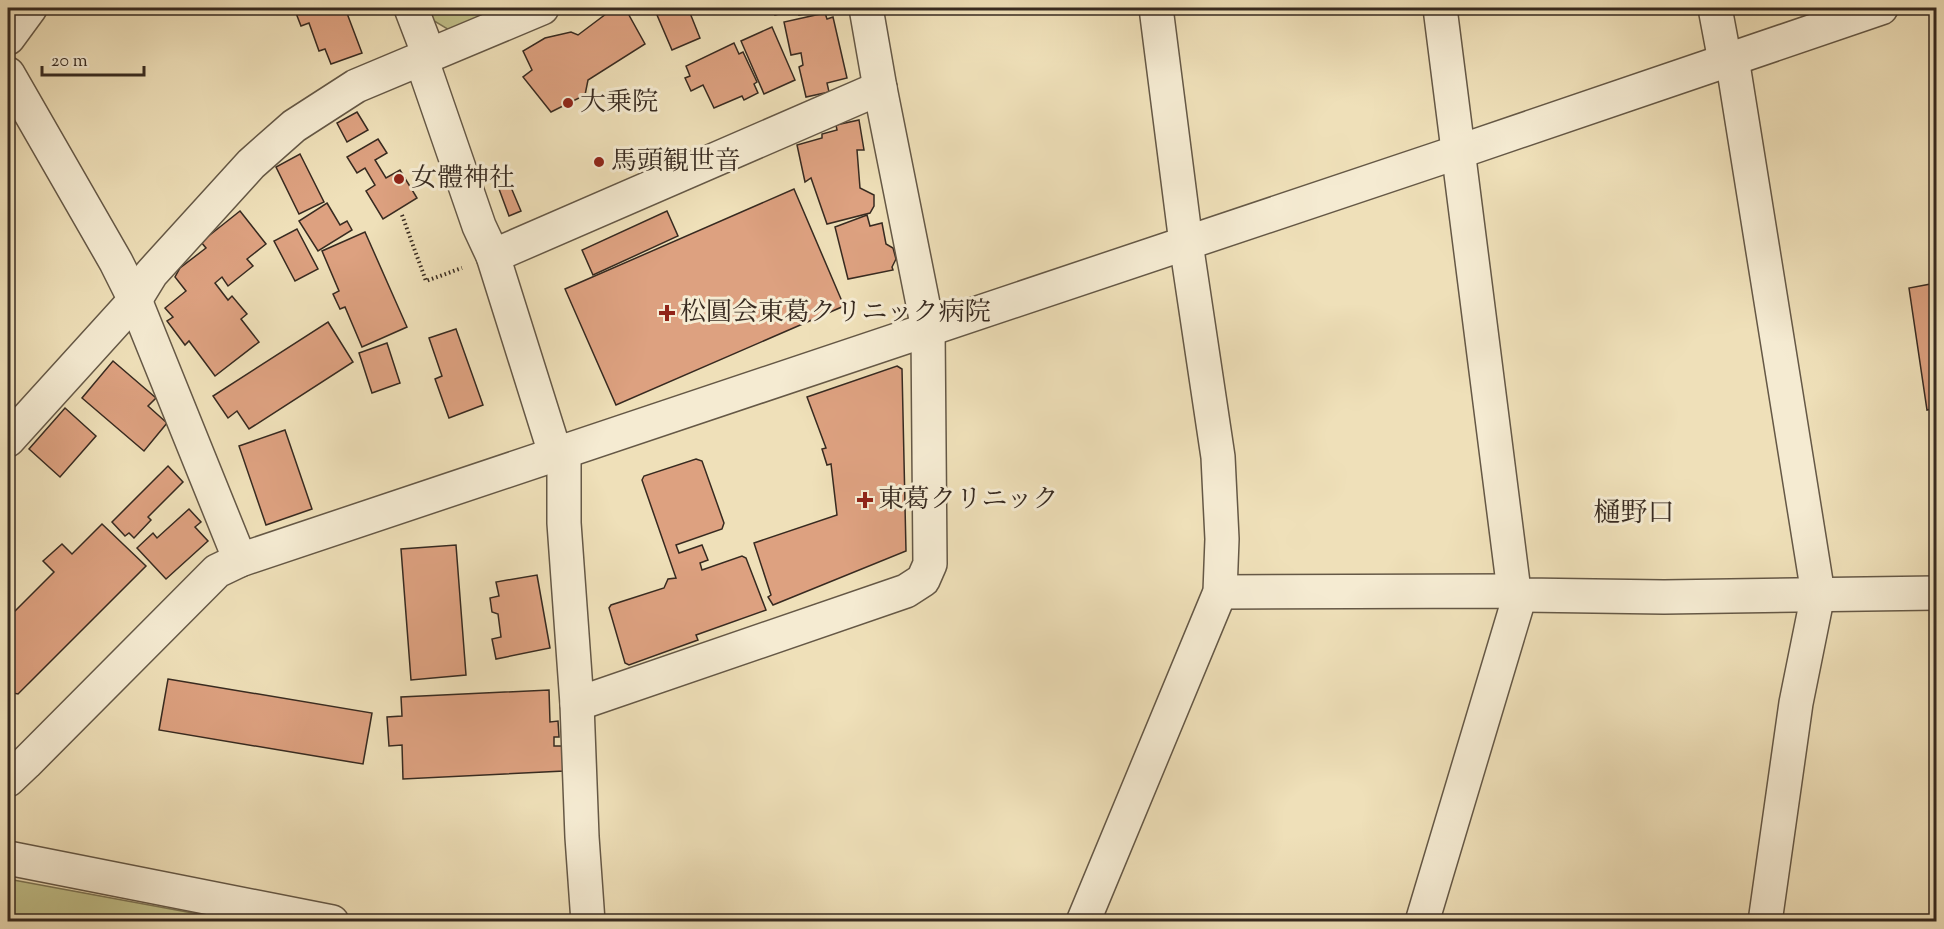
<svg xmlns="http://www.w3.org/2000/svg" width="1944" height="929" font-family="'Sorts Mill Goudy','Noto Serif JP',serif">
<rect width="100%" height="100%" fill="#efe0b9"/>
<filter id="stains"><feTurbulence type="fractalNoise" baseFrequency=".00333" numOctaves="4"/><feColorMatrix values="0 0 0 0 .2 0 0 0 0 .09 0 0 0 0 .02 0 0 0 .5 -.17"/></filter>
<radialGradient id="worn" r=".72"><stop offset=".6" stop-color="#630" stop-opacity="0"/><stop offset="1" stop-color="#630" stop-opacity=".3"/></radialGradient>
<g fill="#c1c08a" stroke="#7c7555" stroke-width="1.5">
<path d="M423,8H509L454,33L426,16Z"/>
<path d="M8,879L236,921H8Z"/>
</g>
<g fill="#dda180" stroke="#372a20" stroke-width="1.5">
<path d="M294,8H345L362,53L331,64L325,49L319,51L309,23L301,26Z"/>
<path d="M614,8H625L645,44L588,80L585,95L551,112L523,77L532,70L523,51L545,38L571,32L578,35Z"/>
<path d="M654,8H688L700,38L672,50Z"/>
<path d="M773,8H793V10L775,15Z"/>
<path d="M798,8H819V11L799,15Z"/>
<path d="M825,13L827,19L833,17L847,78L827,83L829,92L806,97L799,67L803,65L801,53L791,55L784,22Z"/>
<path d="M772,27L795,80L764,94L741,41Z"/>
<path d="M734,43L739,54L743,52L757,82L754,84L758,93L744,100L742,96L714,108L703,85L691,91L685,78L690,76L686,66Z"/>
<path d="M357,112L368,130L347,142L337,123Z"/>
<path d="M859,120L864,150H857L860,188L874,195V206L870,213L827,224L811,178L805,182L797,145L822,138V134L837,130L836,125Z"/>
<path d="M378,139L387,153L375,160L386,178L400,170L417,198L383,219L366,191L375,185L365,168L357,173L347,157Z"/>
<path d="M300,154L324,202L299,214L276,167Z"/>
<path d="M510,185L521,211L509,216L499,189Z"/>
<path d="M794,189L844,306L616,405L565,289Z"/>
<path d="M327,203L340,225L347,221L352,230L318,251L299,221Z"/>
<path d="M240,211L266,244L247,259L253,266L228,286L222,277L215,283L228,300L232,296L247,314L241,319L259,342L215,376L189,341L185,345L167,321L173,317L165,308L186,291L175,277L180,268L206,248L201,242Z"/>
<path d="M667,211L678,236L593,275L582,250Z"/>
<path d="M867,215L870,226L882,223L886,244L893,248L896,259L892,267L893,270L848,279L835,227Z"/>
<path d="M297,229L318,269L295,281L274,241Z"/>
<path d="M365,232L407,327L362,347L345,307L340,309L333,294L339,291L322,251Z"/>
<path d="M1936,283V408L1927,410L1909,288Z"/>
<path d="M328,322L353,362L249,429L237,411L228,418L213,396Z"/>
<path d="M456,329L483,405L449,418L435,379L442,376L429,338Z"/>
<path d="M387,343L400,383L372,393L359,353Z"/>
<path d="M113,361L156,398L148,406L167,423L144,451L82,398Z"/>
<path d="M897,366L902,369L906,551L773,605L768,597L771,595L754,543L837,515L831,464L827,465L822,449L826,448L807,397Z"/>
<path d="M65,408L96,436L60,477L29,449Z"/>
<path d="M285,430L312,509L266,525L239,446Z"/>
<path d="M696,459L702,461L724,523L722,529L676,545L679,553L702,545L708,560L700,563L702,570L742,556L746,558L766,610L696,635L698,640L629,665L625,663L609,608L611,605L664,588L668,579L676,578L642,480L644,476Z"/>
<path d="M168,466L183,482L148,517L151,520L134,538L129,533L125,536L112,522Z"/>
<path d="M189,509L201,522L195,527L208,541L166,579L137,548L153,533L157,538Z"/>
<path d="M102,524L146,566L18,694L8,692V618L54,572L43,561L62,544L72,554Z"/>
<path d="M456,545L466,675L411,680L401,549Z"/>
<path d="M537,575L550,648L496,659L492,639L501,637L498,614L492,612L490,598L499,596L496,582Z"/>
<path d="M168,679L372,713L363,764L159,730Z"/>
<path d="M549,690L550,722L558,721L559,737H554V746H563L564,771L403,779L402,745L389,746L387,717L402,716L401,697Z"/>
</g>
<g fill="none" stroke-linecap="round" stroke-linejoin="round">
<defs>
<g id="minor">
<path d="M411,8L429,55"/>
<path d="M1440,8L1514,591"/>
<path d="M1715,8L1725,61"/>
<path d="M8,38L30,8"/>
<path d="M421,58L479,226L493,256L555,453"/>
<path d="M1732,58L1818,594L1796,703L1765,922"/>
<path d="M8,74L116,262L135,300L240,560"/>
<path d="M493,256L880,88"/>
<path d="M8,440L135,300L151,274L251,164L294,126L356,86L542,8"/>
<path d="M564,450V523L577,704L582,837L588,922"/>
<path d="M1220,592L1514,591L1520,595L1664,597L1936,593"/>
<path d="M577,704L906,591L923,580L930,564L928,329L880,88L866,8"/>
<path d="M8,780L26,763L217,571L240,560L1458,152L1881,8"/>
<path d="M1083,922L1220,592L1222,539L1218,457L1186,243L1156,8"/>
<path d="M1422,922L1520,595"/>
</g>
<path id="tertiary" d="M8,858L332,922"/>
</defs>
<use href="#minor" stroke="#655846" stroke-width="36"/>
<use href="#tertiary" stroke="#655846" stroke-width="36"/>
<path stroke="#372a20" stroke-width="4" stroke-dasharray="1.5 3" stroke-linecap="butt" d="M402,215L426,281L462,268"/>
<use href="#minor" stroke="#f5ebd2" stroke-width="33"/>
<use href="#tertiary" stroke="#f5ebd2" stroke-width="33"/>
</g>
<g fill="#8f2418" stroke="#f5ebd2" stroke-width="2">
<circle cx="568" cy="103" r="6"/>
<circle cx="599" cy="162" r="6"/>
<circle cx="399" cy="179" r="6"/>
<path d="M664 304h6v6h6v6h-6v6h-6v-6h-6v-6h6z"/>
<path d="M862 491h6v6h6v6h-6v6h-6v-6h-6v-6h6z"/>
</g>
<g text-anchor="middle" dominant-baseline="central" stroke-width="6" stroke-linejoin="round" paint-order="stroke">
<g font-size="26" fill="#372a20" stroke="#f5ebd2" text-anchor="start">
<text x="580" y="103">大乗院</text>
<text x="611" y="162">馬頭観世音</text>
<text x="411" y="179">女體神社</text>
<text x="680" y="313">松圓会東葛クリニック病院</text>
<text x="878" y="500">東葛クリニック</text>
</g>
<g font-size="27" fill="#372a20" stroke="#f5ebd2">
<text x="1634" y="514">樋野口</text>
</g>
</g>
<rect width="1944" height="929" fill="none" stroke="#efe0b9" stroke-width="30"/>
<rect x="9" y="9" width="1926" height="911" fill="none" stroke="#372a20" stroke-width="3"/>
<rect x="15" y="15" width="1914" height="899" fill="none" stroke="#372a20" stroke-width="1.5"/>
<path d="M42 66v9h102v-9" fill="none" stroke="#372a20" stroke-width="3"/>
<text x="51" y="66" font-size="18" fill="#372a20" stroke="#f5ebd2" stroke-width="4.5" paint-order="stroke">20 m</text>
<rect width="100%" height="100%" filter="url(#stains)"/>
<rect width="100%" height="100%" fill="url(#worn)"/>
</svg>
